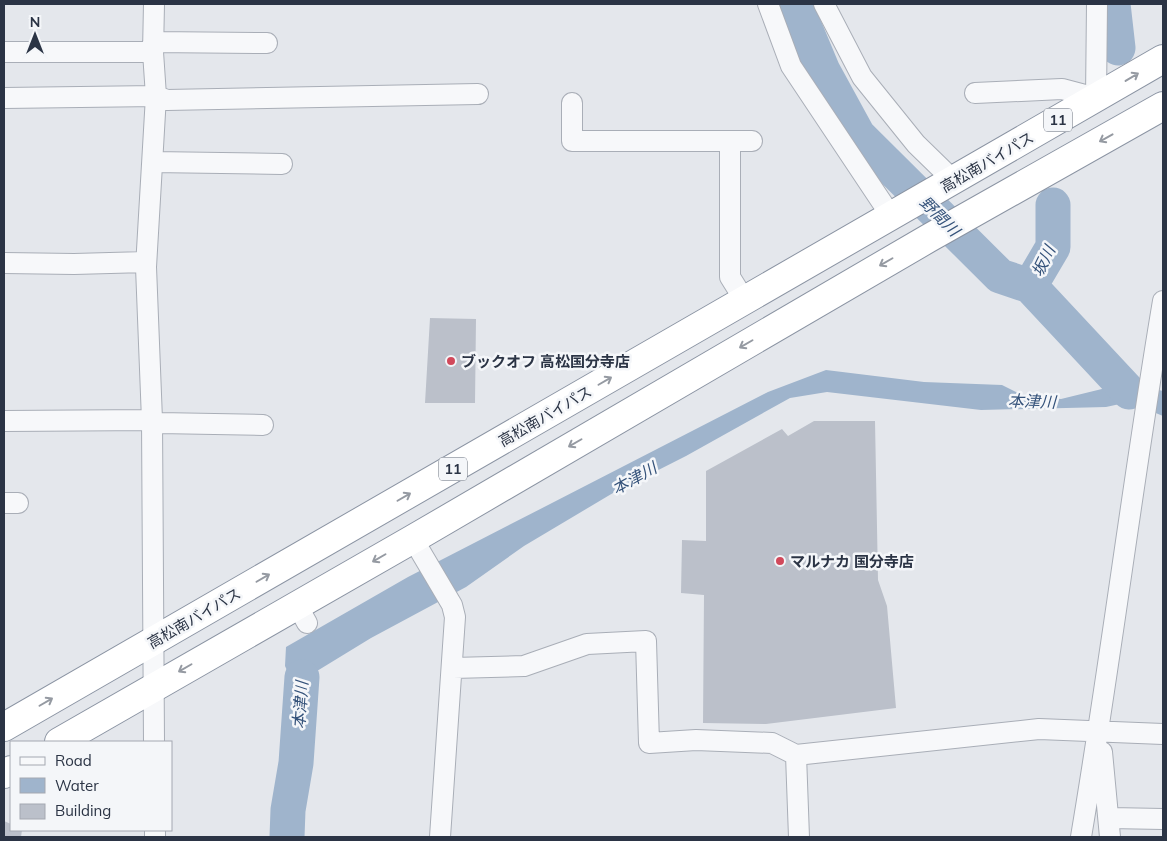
<svg xmlns="http://www.w3.org/2000/svg" width="1167" height="841" font-family="Mulish,'Noto Sans JP',sans-serif">
<style>
.water{fill:#9fb4cc}
.lines{fill:none;stroke-linecap:round;stroke-linejoin:round}
.river{stroke:#9fb4cc;stroke-width:35}
.building{fill:#bbc0ca}
.minor-casing{stroke:#a9aeb7;stroke-width:22}
.highway-casing{stroke:#8b94a3;stroke-width:30}
.minor{stroke:#f7f8fa;stroke-width:20}
.highway{stroke:#fff;stroke-width:28}
.oneway{stroke:#959aa2}
.poi-dot{fill:#d1495b;stroke:#f4f6f9;stroke-width:2}
.labels{text-anchor:middle;dominant-baseline:central;stroke-width:5;stroke-linejoin:round;paint-order:stroke}
.shield{fill:#f4f6f9;stroke:#676e7b;stroke-width:1}
.shield-label{font-size:14px;font-weight:bold;fill:#2b3445}
.street-label{font-size:15px;fill:#2b3445;stroke:#f4f6f9}
.poi-label{font-size:15px;font-weight:bold;fill:#2b3445;stroke:#f4f6f9;text-anchor:start}
.water-label{font-size:16px;font-style:italic;fill:#34527a;stroke:#f4f6f9}
</style>
<rect width="100%" height="100%" fill="#e4e7ec"/>
<path class="water" d="M826,370L924,382L1002,385L1020,394L1061,399L1110,387L1119,375L1139,385L1163,391V416L1129,402L1106,407L981,410L827,392L790,398L686,456L613,493L524,546L466,587L371,638L317,671L311,680L308,723L293,725L291,679L285,666L286,647L408,577L768,392Z"/>
<g class="lines">
<path class="river" d="M795,4L823,71L858,135L1000,276L1030,286L1129,392
M1113,4L1118,48
M1030,286L1053,247V205
M287,837L288,810L296,763L302,677"/>
</g>
<path class="building" d="M430,318L476,319L475,403H425Z
M814,421H875L878,580L887,606L896,708L766,724L703,723L704,595L681,593L682,540L706,541V471L782,429L788,436Z
M4,821L11,824V830H22L21,837H4Z"/>
<g class="lines">
<g class="minor-casing">
<path id="minor" d="M154,4L153,52L156,96L146,267L152,420L154,742
M768,4L791,66L891,216
M824,4L862,77L916,144L954,181
M153,42L267,43
M4,52H153
M975,93L1062,89L1096,98L1097,4
M4,98L156,96L167,100L478,94
M572,103V141H752
M730,142V277L745,301
M153,162L282,164
M4,263L74,264L146,262
M4,421L152,420L159,423L263,425
M4,503H18
M413,539L452,605L455,617L440,837
M297,605L307,623
M453,668L524,666L587,644L646,641L649,743L696,740L772,743L796,755L799,837
M1102,752L1110,837
M796,755L1039,729L1163,734
M1110,818L1163,819
M155,830V837
M1081,837C1111,659 1133,479 1163,301"/>
</g>
<g class="highway-casing">
<path id="highway" d="M4,727L1163,59
M59,742L413,539L929,238L1163,106
M4,774L11,770"/>
</g>
<use href="#minor" class="minor"/>
<use href="#highway" class="highway"/>
</g>
<defs><path id="oneway-shaft" d="M-6 0H5M1.5-3L5.5 0L1.5 3" fill="none" stroke-width="1.6" stroke-linecap="round" stroke-linejoin="round" transform="scale(1.25)"/></defs>
<g class="oneway">
<use href="#oneway-shaft" transform="translate(1132 77) rotate(-31)"/>
<use href="#oneway-shaft" transform="translate(1106 138) rotate(151)"/>
<use href="#oneway-shaft" transform="translate(886 262) rotate(150)"/>
<use href="#oneway-shaft" transform="translate(746 344) rotate(150)"/>
<use href="#oneway-shaft" transform="translate(605 381) rotate(-30)"/>
<use href="#oneway-shaft" transform="translate(575 443) rotate(150)"/>
<use href="#oneway-shaft" transform="translate(404 497) rotate(-30)"/>
<use href="#oneway-shaft" transform="translate(379 558) rotate(150)"/>
<use href="#oneway-shaft" transform="translate(263 578) rotate(-30)"/>
<use href="#oneway-shaft" transform="translate(185 668) rotate(150)"/>
<use href="#oneway-shaft" transform="translate(46 702) rotate(-30)"/>
</g>
<g class="poi-dot">
<circle cx="451" cy="361" r="5"/>
<circle cx="780" cy="561" r="5"/>
</g>
<g class="labels">
<g class="shield">
<rect x="1044" y="108.5" width="28" height="23" rx="4"/>
<rect x="439" y="457.5" width="28" height="23" rx="4"/>
</g>
<g class="shield-label">
<text x="1058" y="120">11</text>
<text x="453" y="469">11</text>
</g>
<g class="street-label">
<text transform="translate(987 162) rotate(-30)">高松南バイパス</text>
<text transform="translate(545 416) rotate(-30)">高松南バイパス</text>
<text transform="translate(194 618) rotate(-30)">高松南バイパス</text>
</g>
<g class="poi-label">
<text x="461" y="361">ブックオフ 高松国分寺店</text>
<text x="790" y="561">マルナカ 国分寺店</text>
</g>
<g class="water-label">
<text transform="translate(940 216) rotate(45)">野間川</text>
<text transform="translate(1043 261) rotate(-64)">坂川</text>
<text transform="translate(1032 401) rotate(2)">本津川</text>
<text transform="translate(634 478) rotate(-29)">本津川</text>
<text transform="translate(300 705) rotate(-86)">本津川</text>
</g>
</g>
<rect width="1167" height="841" fill="none" stroke="#2b3445" stroke-width="10"/>
<rect x="10" y="741" width="162" height="90" fill="#f4f6f9" stroke="#a4a8b1"/>
<rect x="20" y="757" width="25" height="8" fill="#f7f8fa" stroke="#a4a8b1"/>
<text x="55" y="766" font-size="15" fill="#2b3445">Road</text>
<rect x="20" y="778" width="25" height="15" fill="#9fb4cc" stroke="#a4a8b1"/>
<text x="55" y="791" font-size="15" fill="#2b3445">Water</text>
<rect x="20" y="804" width="25" height="15" fill="#bbc0ca" stroke="#a4a8b1"/>
<text x="55" y="816" font-size="15" fill="#2b3445">Building</text>
<g transform="translate(35 35)" stroke="#f4f6f9" stroke-width="4" paint-order="stroke">
<path d="M0-4L9 19L0 12L-9 19Z" fill="#2b3445"/>
<text y="-8" font-size="14" font-weight="bold" text-anchor="middle" fill="#2b3445">N</text>
</g>
</svg>
